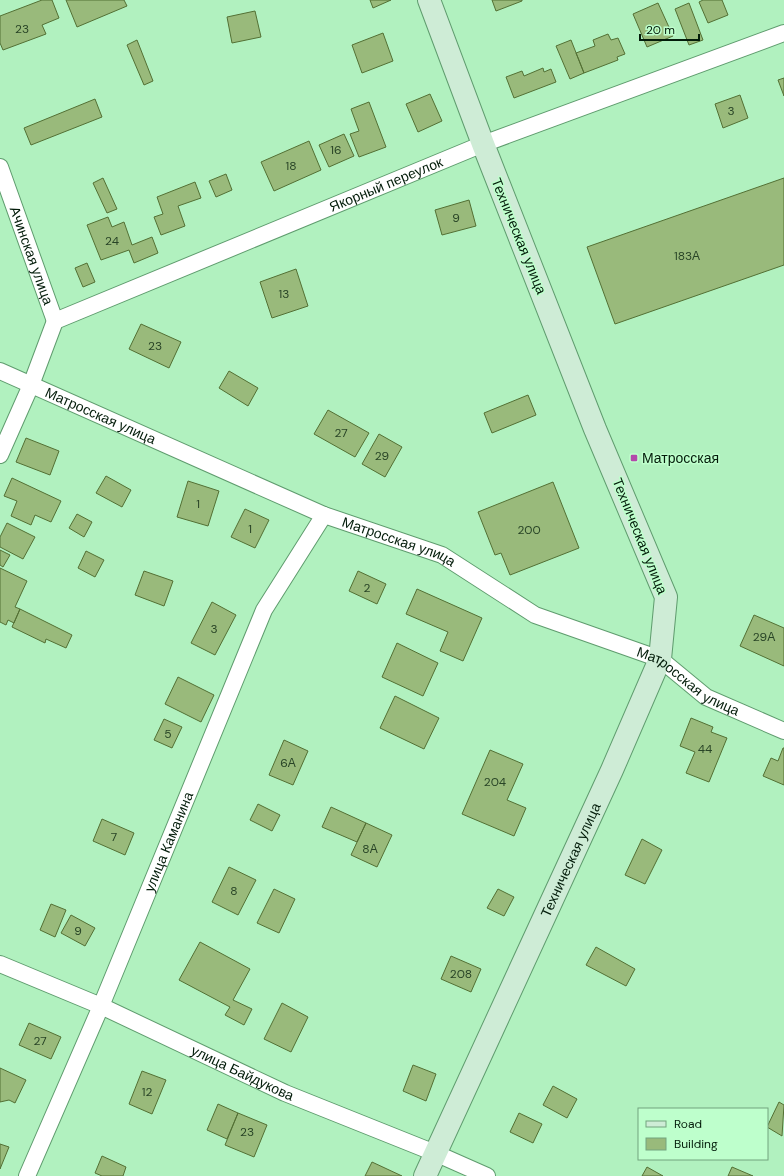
<svg xmlns="http://www.w3.org/2000/svg" width="784" height="1176" font-family="'DM Sans',sans-serif">
<style>
.building{fill:#99ba7b;stroke:#537034}
.lines{fill:none;stroke-linecap:round;stroke-linejoin:round}
.street-casing{stroke:#5f9c6e;stroke-width:18}
.secondary-casing{stroke:#5f9c6e;stroke-width:24}
.street{stroke:#fff;stroke-width:16}
.secondary{stroke:#ceecd6;stroke-width:22}
.poi-dot{fill:#b349aa;stroke:#beffcc;stroke-width:1.5}
.labels{text-anchor:middle;dominant-baseline:central;stroke-width:3;stroke-linejoin:round;paint-order:stroke}
.number-label{font-size:12px;fill:#284426}
.street-label{font-size:14px;fill:#031c0a;stroke:#beffcc}
.poi-label{font-size:14px;fill:#031c0a;stroke:#beffcc;text-anchor:start}
</style>
<rect width="100%" height="100%" fill="#b1f1bf"/>
<path class="building" d="M42,0H52L59,18L42,25L46,34L3,50L0,43V16Z
M66,0H124L127,6L77,27Z
M370,0H391L373,8Z
M492,0H522V1L496,11Z
M703,0H722L728,15L708,23L699,2Z
M658,3L673,36L647,47L633,14Z
M689,3L703,40L689,45L675,9Z
M255,11L261,37L232,43L227,17Z
M383,33L393,61L362,73L352,45Z
M608,34L611,40L618,38L625,54L617,57L618,60L584,73L576,53L595,46L593,40Z
M137,40L153,81L144,85L127,45Z
M571,40L584,73L570,79L556,46Z
M543,68L544,72L551,69L556,82L514,98L506,77L522,71L524,76Z
M784,78V96L778,80Z
M430,94L442,121L418,132L406,104Z
M740,95L748,118L723,128L715,104Z
M95,99L102,117L31,145L24,128Z
M369,102L386,147L359,157L350,134L359,131L351,109Z
M344,134L354,156L329,167L319,145Z
M309,141L321,170L274,191L261,162Z
M226,174L232,190L216,197L209,181Z
M103,178L117,209L107,213L93,183Z
M784,178V265L615,324L587,247Z
M195,182L201,198L178,206L185,226L161,235L154,217L163,214L157,197Z
M469,200L476,226L442,235L435,210Z
M108,217L112,227L124,222L132,245L152,237L158,253L134,263L129,250L101,260L87,225Z
M87,263L95,282L83,287L75,268Z
M296,269L308,306L272,318L260,282Z
M141,324L181,342L169,368L129,349Z
M229,371L258,388L248,406L219,388Z
M528,395L536,415L492,433L484,413Z
M328,410L369,433L355,457L314,434Z
M379,434L402,447L385,477L362,464Z
M26,438L59,451L50,475L16,462Z
M106,476L131,490L122,507L96,493Z
M12,478L61,501L51,522L35,515L31,525L11,516L17,501L4,496Z
M188,481L219,491L208,526L177,517Z
M553,482L579,548L510,575L501,553L495,555L478,512Z
M245,509L269,520L255,548L231,537Z
M77,514L92,522L84,537L69,528Z
M7,523L35,537L23,559L0,547V537Z
M0,550L10,555L3,567L0,565Z
M86,551L104,560L95,577L78,568Z
M0,568L27,581L15,607L20,609L14,623L8,620L6,625L0,622Z
M144,571L173,581L164,606L135,595Z
M358,571L386,584L377,604L349,591Z
M417,589L482,618L463,661L440,651L448,632L406,614Z
M212,602L236,615L215,655L191,643Z
M20,609L72,635L66,648L46,639L45,643L12,627Z
M754,615L784,628V666L740,646Z
M397,643L438,663L423,696L382,677Z
M178,677L214,695L201,722L165,704Z
M395,696L439,718L424,749L380,728Z
M691,718L713,727L711,732L727,738L709,782L686,773L695,752L680,746Z
M164,719L182,727L172,748L154,740Z
M284,740L308,751L293,785L269,775Z
M783,748H784V785L763,776L771,758L778,761Z
M490,750L523,764L507,800L526,808L514,836L462,814Z
M258,804L280,815L272,831L250,820Z
M331,807L366,823L357,842L322,827Z
M102,819L134,833L125,855L93,841Z
M366,823L392,835L377,867L351,855Z
M642,839L662,850L645,884L625,875Z
M229,867L256,880L238,915L212,902Z
M274,889L295,899L279,933L257,923Z
M498,889L514,897L504,916L487,908Z
M51,904L66,910L55,937L40,930Z
M71,915L95,928L85,946L61,933Z
M200,942L250,969L233,1000L252,1009L244,1025L225,1015L230,1007L179,980Z
M596,947L635,969L626,986L586,965Z
M451,956L481,969L471,992L441,979Z
M282,1003L308,1017L291,1052L264,1039Z
M29,1023L61,1037L51,1059L19,1045Z
M413,1065L436,1074L426,1101L403,1091Z
M0,1068L26,1080L15,1103L9,1100L0,1102Z
M142,1071L166,1080L152,1114L129,1104Z
M553,1086L577,1099L567,1118L543,1105Z
M779,1102L784,1105L782,1136L767,1127Z
M218,1104L238,1113L227,1139L207,1130Z
M238,1113L267,1125L254,1157L225,1145Z
M519,1113L542,1124L533,1143L510,1132Z
M0,1144L9,1147L0,1169Z
M102,1156L126,1167L123,1176H102L95,1173Z
M372,1162L402,1176H365Z
M647,1167L663,1176H642Z
M732,1167L753,1176H728Z"/>
<g class="lines">
<g class="street-casing">
<g id="street">
<path id="s1" d="M0,167L55,321"/>
<path id="s2" d="M0,371L324,515L442,555L535,615L660,659L706,697L784,731"/>
<path id="s3" d="M0,455L31,385L55,321L483,144L784,33"/>
<path id="s4" d="M0,964L101,1006L285,1093L435,1153L487,1176"/>
<path id="s5" d="M27,1176L101,1006L264,610L324,515"/>
</g>
</g>
<g class="secondary-casing">
<g id="secondary">
<path id="s6" d="M425,1176L612,770L660,659L666,597L595,429L483,144L429,0"/>
</g>
</g>
<use href="#street" class="street"/>
<use href="#secondary" class="secondary"/>
</g>
<rect class="poi-dot" x="630" y="454" width="8" height="8" rx="2"/>
<g class="labels">
<g class="number-label">
<text x="22" y="29">23</text>
<text x="731" y="111">3</text>
<text x="336" y="150">16</text>
<text x="291" y="166">18</text>
<text x="456" y="218">9</text>
<text x="112" y="241">24</text>
<text x="687" y="256">183А</text>
<text x="284" y="294">13</text>
<text x="155" y="346">23</text>
<text x="341" y="433">27</text>
<text x="382" y="456">29</text>
<text x="198" y="504">1</text>
<text x="250" y="529">1</text>
<text x="529" y="530">200</text>
<text x="367" y="588">2</text>
<text x="214" y="629">3</text>
<text x="764" y="637">29А</text>
<text x="168" y="734">5</text>
<text x="705" y="749">44</text>
<text x="288" y="763">6А</text>
<text x="495" y="782">204</text>
<text x="114" y="837">7</text>
<text x="370" y="849">8А</text>
<text x="234" y="891">8</text>
<text x="78" y="931">9</text>
<text x="461" y="974">208</text>
<text x="40" y="1041">27</text>
<text x="147" y="1092">12</text>
<text x="247" y="1132">23</text>
</g>
<g class="street-label">
<text stroke="none"><textPath href="#s3" startOffset="503">Якорный переулок</textPath></text>
<text transform="translate(519 236) rotate(68)">Техническая улица</text>
<text stroke="none"><textPath href="#s1" startOffset="94">Ачинская улица</textPath></text>
<text stroke="none"><textPath href="#s2" startOffset="110">Матросская улица</textPath></text>
<text transform="translate(640 536) rotate(68)">Техническая улица</text>
<text stroke="none"><textPath href="#s2" startOffset="434">Матросская улица</textPath></text>
<text stroke="none"><textPath href="#s2" startOffset="758">Матросская улица</textPath></text>
<text stroke="none"><textPath href="#s5" startOffset="363">улица Каманина</textPath></text>
<text stroke="none"><textPath href="#s6" startOffset="348">Техническая улица</textPath></text>
<text stroke="none"><textPath href="#s4" startOffset="266">улица Байдукова</textPath></text>
</g>
<g class="poi-label">
<text x="642" y="458">Матросская</text>
</g>
</g>
<rect x="638" y="1108" width="130" height="52" fill="#beffcc" stroke="#73a47e"/>
<rect x="646" y="1121" width="20" height="6" fill="#ceecd6" stroke="#73a47e"/>
<text x="674" y="1128" font-size="12" fill="#031c0a">Road</text>
<rect x="646" y="1138" width="20" height="12" fill="#99ba7b" stroke="#73a47e"/>
<text x="674" y="1148" font-size="12" fill="#031c0a">Building</text>
<path d="M640 34v6h59v-6" fill="none" stroke="#031c0a" stroke-width="2"/>
<text x="646" y="34" font-size="12" fill="#031c0a" stroke="#beffcc" stroke-width="3" paint-order="stroke">20 m</text>
</svg>
